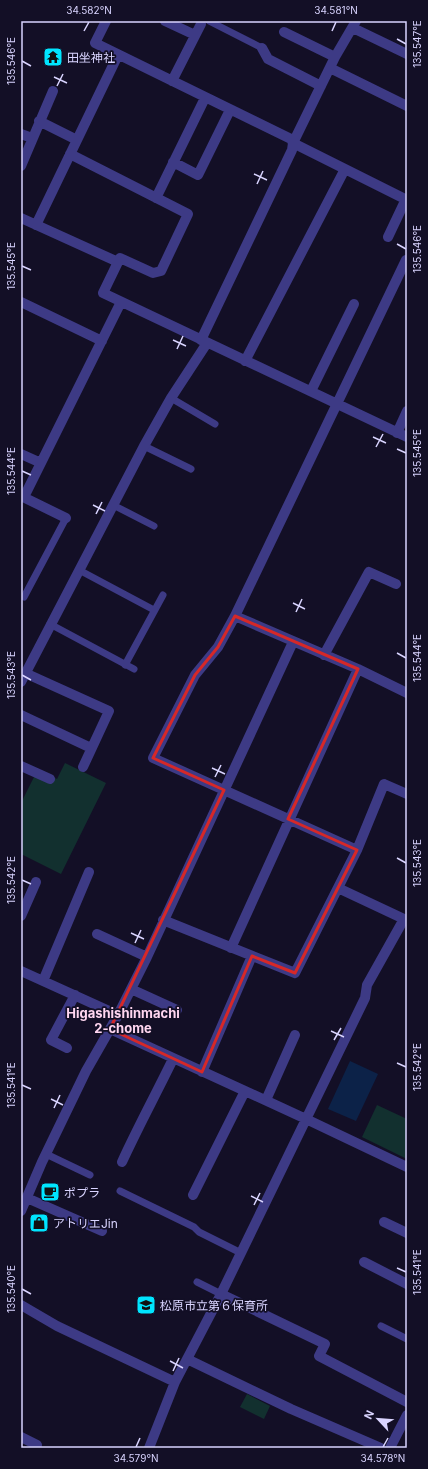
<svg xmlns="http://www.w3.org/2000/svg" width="428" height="1469" font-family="Inter,'Noto Sans JP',sans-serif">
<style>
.green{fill:#12302f}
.water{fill:#0c2248}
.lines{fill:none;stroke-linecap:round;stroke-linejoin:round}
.service{stroke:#3d3a85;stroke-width:7}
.minor{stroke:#3d3a85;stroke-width:10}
.marked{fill:none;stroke:#d62828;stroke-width:3;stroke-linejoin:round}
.ticks{fill:none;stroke:#d9d4ff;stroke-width:1.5}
.labels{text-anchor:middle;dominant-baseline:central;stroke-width:3.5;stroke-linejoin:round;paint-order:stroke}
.poi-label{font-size:12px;fill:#d9d4ff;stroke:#130f26;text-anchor:start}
.neighbourhood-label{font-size:13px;font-weight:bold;fill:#ffd6f0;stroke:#130f26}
.neatline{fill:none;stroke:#d9d4ff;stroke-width:1.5}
.ticks-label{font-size:10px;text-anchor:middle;fill:#d9d4ff}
</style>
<rect width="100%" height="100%" fill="#130f26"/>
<path class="green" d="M65,763L106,783L61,874L21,854V803L38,769L57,779Z
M377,1105L407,1119V1159L362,1137Z
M247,1394L270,1406L264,1419L240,1407Z"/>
<path class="water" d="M350,1061L378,1074L356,1121L328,1109Z"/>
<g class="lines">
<path class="service" d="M209,21L262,48
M171,398L215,424
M144,446L191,469
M113,505L154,526
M79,570L154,610
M24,597L66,518
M50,624L134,669
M125,665L163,595
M46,1154L90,1175
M120,1191L194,1227L199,1232L241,1253
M197,1282L221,1294
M381,1326L407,1339"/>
<path class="minor" d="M106,21L95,43L291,139L293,143L407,200
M165,21L195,35
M353,28L407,54
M284,32L335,57
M262,48L268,59L321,86
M330,68L407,106
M172,81L201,24
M39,121L77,140
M21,134L32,138
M70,154L188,214L161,271L153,273L120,258L118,262
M173,162L198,175L230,110
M21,166L53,91
M156,198L205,98
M21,218L118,262L103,293L407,437
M36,225L118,55
M388,237L406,199
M21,302L102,341
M201,340L292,150L293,143L335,57L356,21
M245,361L345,169
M311,391L354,304
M397,433L407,411
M21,454L41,463
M21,496L66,518
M24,497L121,302
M235,616L358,669L407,693
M324,655L369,572L396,584
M25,673L109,711L83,767
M21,682L144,446L171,398L207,343
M21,715L91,748
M21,766L50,779
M357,850L153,758L195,675L218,647L235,616L406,260
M21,916L36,882
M163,920L295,973L357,850L384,784L407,794
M97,934L147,957
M231,948L358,669
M21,971L118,1015
M43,981L89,872
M131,989L177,1010
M110,1029L306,1119L407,1167
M67,1048L51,1040L75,995
M202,1072L252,956
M266,1100L295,1035
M122,1162C138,1127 156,1094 173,1059
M193,1195L245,1091
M27,1198L102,1231
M21,1211L42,1162L86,1071L118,1015L147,957L293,642
M384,1222L407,1233
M364,1262L407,1284
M221,1294L325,1344L319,1356L407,1402
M21,1305L57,1326L175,1382
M187,1359L291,1409L381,1448
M21,1437L37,1445
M391,1446L407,1415
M149,1448L175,1382L221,1294L365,998L367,985L404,919L338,888"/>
</g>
<path class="marked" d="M235,616L358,669L288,819L357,850L295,973L252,956L202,1072L110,1029L224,790L153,758L195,675L218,647Z"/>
<path class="ticks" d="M84,31L89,22M332,31L336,22M397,39L406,44M22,61L31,66M54,77L67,83M57,86L63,74M254,174L267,180M257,184L263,171M397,244L406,249M22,266L31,270M173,340L186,346M177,349L183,336M373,437L386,443M376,447L383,434M397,449L406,453M22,471L31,475M93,505L105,511M96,514L102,502M293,603L305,609M296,612L302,599M397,653L406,658M22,675L31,680M212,768L225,774M215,777L221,765M397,858L406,863M22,880L31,884M131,933L144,939M135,943L141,930M331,1031L344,1037M334,1040L341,1028M397,1063L406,1067M22,1085L31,1089M51,1099L63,1105M54,1108L60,1095M251,1196L263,1202M254,1205L260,1193M397,1268L406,1272M22,1289L31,1294M170,1361L183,1368M173,1371L179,1358M136,1447L140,1438M383,1447L388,1438"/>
<defs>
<g id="temple-square" transform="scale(1)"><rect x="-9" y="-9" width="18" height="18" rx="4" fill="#00e5ff" stroke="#130f26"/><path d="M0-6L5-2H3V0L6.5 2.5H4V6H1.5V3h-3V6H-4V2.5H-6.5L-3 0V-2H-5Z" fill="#111"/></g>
<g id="cafe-square" transform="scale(1)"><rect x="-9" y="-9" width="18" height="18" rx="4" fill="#00e5ff" stroke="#130f26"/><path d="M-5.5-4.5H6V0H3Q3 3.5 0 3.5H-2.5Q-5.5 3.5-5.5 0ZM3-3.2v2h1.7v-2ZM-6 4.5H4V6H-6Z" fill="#111"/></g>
<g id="shop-square" transform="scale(1)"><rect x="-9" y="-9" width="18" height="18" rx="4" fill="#00e5ff" stroke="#130f26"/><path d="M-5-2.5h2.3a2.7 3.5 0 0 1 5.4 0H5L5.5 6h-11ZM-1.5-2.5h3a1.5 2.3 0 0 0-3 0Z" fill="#111"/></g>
<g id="school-square" transform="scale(1)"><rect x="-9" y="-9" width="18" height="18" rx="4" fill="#00e5ff" stroke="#130f26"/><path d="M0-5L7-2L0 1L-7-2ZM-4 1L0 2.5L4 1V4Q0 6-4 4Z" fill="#111"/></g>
</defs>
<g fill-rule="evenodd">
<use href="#temple-square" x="53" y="57"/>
<use href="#cafe-square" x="50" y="1192"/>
<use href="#shop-square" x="39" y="1223"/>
<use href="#school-square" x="146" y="1305"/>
</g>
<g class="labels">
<g class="poi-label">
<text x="67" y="57">田坐神社</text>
<text x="64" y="1192">ポプラ</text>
<text x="53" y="1223">アトリエJin</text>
<text x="160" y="1305">松原市立第６保育所</text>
</g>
<g class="neighbourhood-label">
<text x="123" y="1013">Higashishinmachi<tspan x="123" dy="15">2-chome</tspan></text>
</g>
</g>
<rect width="428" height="1469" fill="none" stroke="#130f26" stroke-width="44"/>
<g transform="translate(378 1419) rotate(296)" stroke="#130f26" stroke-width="3" paint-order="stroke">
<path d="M0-3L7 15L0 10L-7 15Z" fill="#d9d4ff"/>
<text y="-6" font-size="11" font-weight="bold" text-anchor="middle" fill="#d9d4ff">N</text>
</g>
<rect x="22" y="22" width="384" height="1425" class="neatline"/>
<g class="ticks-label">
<text x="89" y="14">34.582°N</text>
<text x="336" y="14">34.581°N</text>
<text transform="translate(417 44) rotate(-90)" y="4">135.547°E</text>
<text transform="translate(11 61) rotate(-90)" y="4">135.546°E</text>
<text transform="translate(417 249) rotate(-90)" y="4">135.546°E</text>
<text transform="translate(11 266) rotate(-90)" y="4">135.545°E</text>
<text transform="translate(417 453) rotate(-90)" y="4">135.545°E</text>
<text transform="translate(11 471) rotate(-90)" y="4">135.544°E</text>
<text transform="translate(417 658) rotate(-90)" y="4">135.544°E</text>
<text transform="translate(11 675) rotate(-90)" y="4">135.543°E</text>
<text transform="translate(417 863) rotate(-90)" y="4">135.543°E</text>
<text transform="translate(11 880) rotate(-90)" y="4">135.542°E</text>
<text transform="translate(417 1067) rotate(-90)" y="4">135.542°E</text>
<text transform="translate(11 1085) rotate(-90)" y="4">135.541°E</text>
<text transform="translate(417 1272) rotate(-90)" y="4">135.541°E</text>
<text transform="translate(11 1289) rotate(-90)" y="4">135.540°E</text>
<text x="136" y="1462">34.579°N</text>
<text x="383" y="1462">34.578°N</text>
</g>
</svg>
